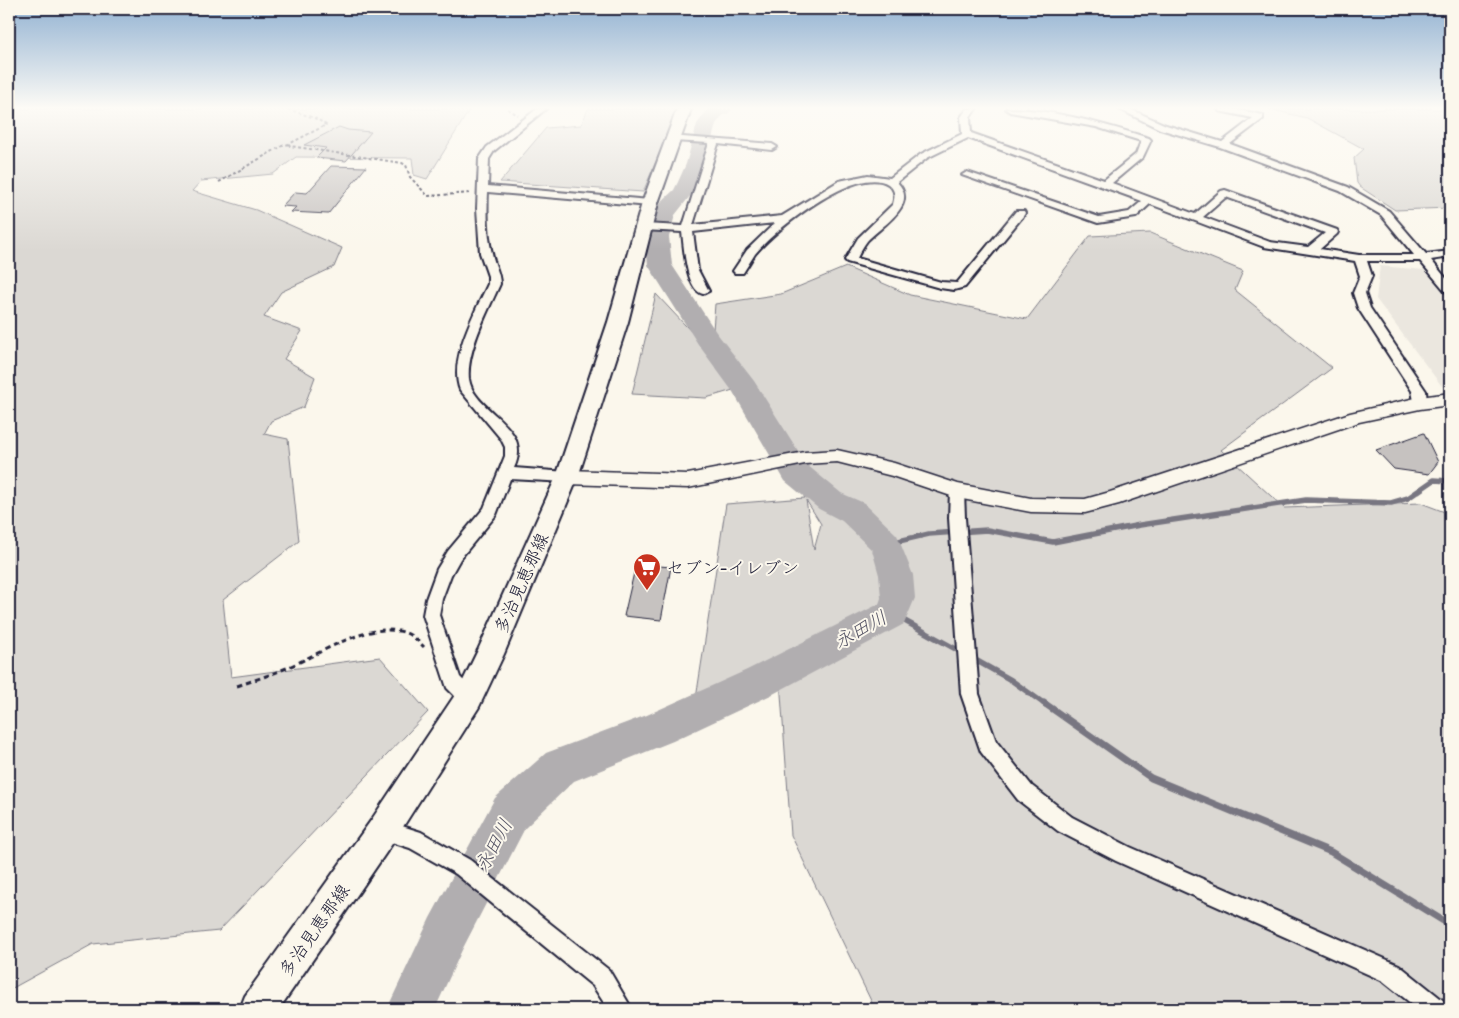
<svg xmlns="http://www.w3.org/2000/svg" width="1459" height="1018" font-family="'Patrick Hand','Klee One',sans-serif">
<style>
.built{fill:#ebe7df}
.green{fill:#dbd8d3;stroke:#7e7d87;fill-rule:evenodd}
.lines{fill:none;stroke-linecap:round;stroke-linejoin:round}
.stream-far1{stroke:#787681;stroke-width:5.5}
.stream{stroke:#787681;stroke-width:7}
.river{fill:#b1aeb0;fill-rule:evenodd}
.building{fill:#c6c2c0;stroke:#22223b}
.minor-casing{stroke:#22223b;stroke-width:4}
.tertiary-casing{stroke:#22223b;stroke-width:3}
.primary-casing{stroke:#22223b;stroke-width:4}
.path-far1{stroke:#22223b;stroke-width:2;stroke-dasharray:3 2.5;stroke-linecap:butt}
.path{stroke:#22223b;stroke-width:3;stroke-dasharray:5.5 4;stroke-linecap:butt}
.minor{fill:#fbf7ec;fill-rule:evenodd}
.tertiary{fill:#fbf7ec;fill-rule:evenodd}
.primary{fill:#fbf7ec;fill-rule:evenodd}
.labels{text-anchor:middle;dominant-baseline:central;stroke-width:4;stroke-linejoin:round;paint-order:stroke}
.poi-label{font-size:18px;fill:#22223b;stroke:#fbf7ec;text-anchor:start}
.street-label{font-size:18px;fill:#22223b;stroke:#fbf7ec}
.water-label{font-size:19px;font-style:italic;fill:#545364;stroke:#fbf7ec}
</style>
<rect width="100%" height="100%" fill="#fbf7ec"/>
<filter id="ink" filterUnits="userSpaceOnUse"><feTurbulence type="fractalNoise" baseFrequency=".02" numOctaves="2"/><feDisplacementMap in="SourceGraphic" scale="10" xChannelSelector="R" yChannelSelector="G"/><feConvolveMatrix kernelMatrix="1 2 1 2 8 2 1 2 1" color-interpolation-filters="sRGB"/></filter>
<g filter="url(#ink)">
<path class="built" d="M1380,266L1424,270L1450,299V397L1376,299Z"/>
<path class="green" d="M9,109H470L427,179L414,175L412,158L296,157L273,174L201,181L192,191L256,210L342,248L334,267L281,292L264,317L302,331L284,359L315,377L304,407L271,421L264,434L288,439L299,541L223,600L231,677L380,657L428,712L219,931L93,944L9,990Z
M588,109H678L643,192L500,182L546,128L581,125Z
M1268,109H1450V208L1395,210L1360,187L1357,183L1354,158L1364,149L1307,118Z
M1150,233L1243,271L1235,290L1332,368L1221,450L1284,508L1421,503L1450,514V1009H875L791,835L780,680L783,667L695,705L726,504L805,498L740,388L706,398L632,394L656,294L729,372L712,343L715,304L781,294L846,267L910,295L1027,319L1090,236ZM806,500L821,524L814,550Z"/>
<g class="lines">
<path class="stream-far1" d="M886,544L929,534L987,530L1053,542L1140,525L1306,500L1391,503L1408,498L1434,480L1450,481
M892,614L963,653
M970,657L1011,680L1046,705"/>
<path class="stream" d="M1044,703L1151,778L1331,852L1450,925"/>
<path class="river" d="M708,109H732L729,113L722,116L716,124L701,179L690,196L675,215L669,237L672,265L716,332L754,381L807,465L841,493L864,503L897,535L913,575L915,598L904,624L773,694L673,741L574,781L525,828L462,950L435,1009H387L430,918L495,798L546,753L647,715L747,670L879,604L881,598L879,575L872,550L842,521L819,509L785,481L733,392L698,344L648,265L646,244L650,222L661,202L674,190L678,182L686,164L697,124Z"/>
</g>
<path class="building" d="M339,127L348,130L371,132L346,161L316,158L326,148L304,145Z
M331,166L366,167L328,214L291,212L296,207L282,206L295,192L307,193Z
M1424,433L1438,462L1429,474L1394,469L1376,450Z
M636,564L671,567L661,620L624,616Z"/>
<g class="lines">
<g class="minor-casing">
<path id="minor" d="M537,109H546L494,151L489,159L488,186L650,200L655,203L650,206L488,192C487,212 487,234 492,253C494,264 500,273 500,284C489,309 466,351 469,379C474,413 534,425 514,468L567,472L572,473L574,477L572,481L567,482L510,479L496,515L460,559L451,575L442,599L439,615L460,677L475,692L478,698L475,704L469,706L463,704L447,688L423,615L426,599L437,569L448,551L484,508L505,456V447L501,439L460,390C448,360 475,312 488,284V276L480,253L477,208L479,159L487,147Z
M967,109H976L970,117L971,133L1104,180L1136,154L1141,141L1096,127L1010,112L1006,109C1054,109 1103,124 1149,138L1151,140L1143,157L1112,183L1195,214L1221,191L1225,190L1337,230L1338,232L1337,234L1320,249L1359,255H1414L1381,215L1340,191L1220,147L1160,129L1119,109H1130L1166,125L1222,142L1253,118L1219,111L1218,109H1234L1263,115V119L1230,144L1348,187L1389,211L1426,254L1450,251V257L1431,260L1450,283V293L1446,292L1420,261H1367L1372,276L1365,293L1370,308L1426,391L1427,403L1425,406H1415L1412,391L1358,308L1353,293L1360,276L1355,261L1264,247L1150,204L1136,217L1098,223L962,175L967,172L970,173L1099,217L1129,212L1142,201L968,138L927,158L897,182C920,205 881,226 867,241C863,246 860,252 857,258L941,282L957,283L1016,211H1024L1025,213L1024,215L965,287L954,290L940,288L847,262L845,260L858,238L893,204C895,197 896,190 888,184C857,164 774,230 755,254C751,260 747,267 743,273H735L733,271L747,250L775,223L693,232L698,270L709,291L703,294C686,290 684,247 682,232L643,230L638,227L643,224L683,226L709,143L673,141L668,138L670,136L772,144L777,147L772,150L718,144L693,225L782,216L839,181L868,175L890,178L921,154L962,134L961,117ZM1226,197L1325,233L1308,247L1270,242L1203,217Z
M957,485L962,487L964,491L965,518L979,694L996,741L1032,786L1072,817L1130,847L1399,965L1444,1001L1447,1009H1418L1383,981L1116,861L1058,831L1018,800L981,752L961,694L949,518L950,491L952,487Z
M383,820L421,832L470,860L609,970L632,1009H608L593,986L456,874L410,848L376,837L373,830L376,823Z"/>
</g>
<g class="tertiary-casing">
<path id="tertiary" d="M1450,393V405L1420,409L1359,422L1119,504L1085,513L1031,512L957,498L892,476L837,462L805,464L688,488L567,484L561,482L558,477L561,472L567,470L688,474L805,452L837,450L894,463L958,484L1031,498L1085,499L1110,492L1350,413L1420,397Z"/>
</g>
<g class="primary-casing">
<path id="primary" d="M677,109H691L658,203L628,322L578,477L504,654L479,707L394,841L279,1009H240L245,996L372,819L459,689L478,650L556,477L608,322L642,203Z"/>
</g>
<path class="path-far1" d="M288,109L317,119L326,125L289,144L290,146L402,163L406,165L410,177L428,196L470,193
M508,109L518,115
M219,182L282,146L289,144"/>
<path class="path" d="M237,686C255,680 273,674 291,666C321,653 365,624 399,631C410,633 416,639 424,647"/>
<use href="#minor" class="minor"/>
<use href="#tertiary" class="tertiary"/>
<use href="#primary" class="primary"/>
</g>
</g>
<linearGradient id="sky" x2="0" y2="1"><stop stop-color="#92b2d2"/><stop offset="0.43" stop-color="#fdfbf6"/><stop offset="1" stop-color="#fdfbf6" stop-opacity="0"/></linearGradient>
<rect width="1459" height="251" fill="url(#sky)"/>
<defs>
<g id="supermarket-pin" transform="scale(1.4375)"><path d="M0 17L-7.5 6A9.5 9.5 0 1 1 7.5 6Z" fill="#c8321e" stroke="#fbf7ec"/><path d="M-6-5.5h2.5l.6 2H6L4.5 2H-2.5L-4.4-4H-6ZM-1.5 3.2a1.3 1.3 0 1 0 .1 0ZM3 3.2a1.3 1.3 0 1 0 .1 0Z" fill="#fff"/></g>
</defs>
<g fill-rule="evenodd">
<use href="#supermarket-pin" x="647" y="567"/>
</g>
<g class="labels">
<g class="poi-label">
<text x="666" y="567">セブン-イレブン</text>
</g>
<g class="street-label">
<text transform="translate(521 583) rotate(-66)">多治見恵那線</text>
<text transform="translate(314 930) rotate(-55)">多治見恵那線</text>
</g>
<g class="water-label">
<text transform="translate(860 629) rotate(-29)">永田川</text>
<text transform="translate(493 845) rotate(-62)">永田川</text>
</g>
</g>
<rect width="1459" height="1018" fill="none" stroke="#fbf7ec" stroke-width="30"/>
<rect x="15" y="15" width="1429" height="988" fill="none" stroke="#22223b" stroke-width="2" filter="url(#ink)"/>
</svg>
